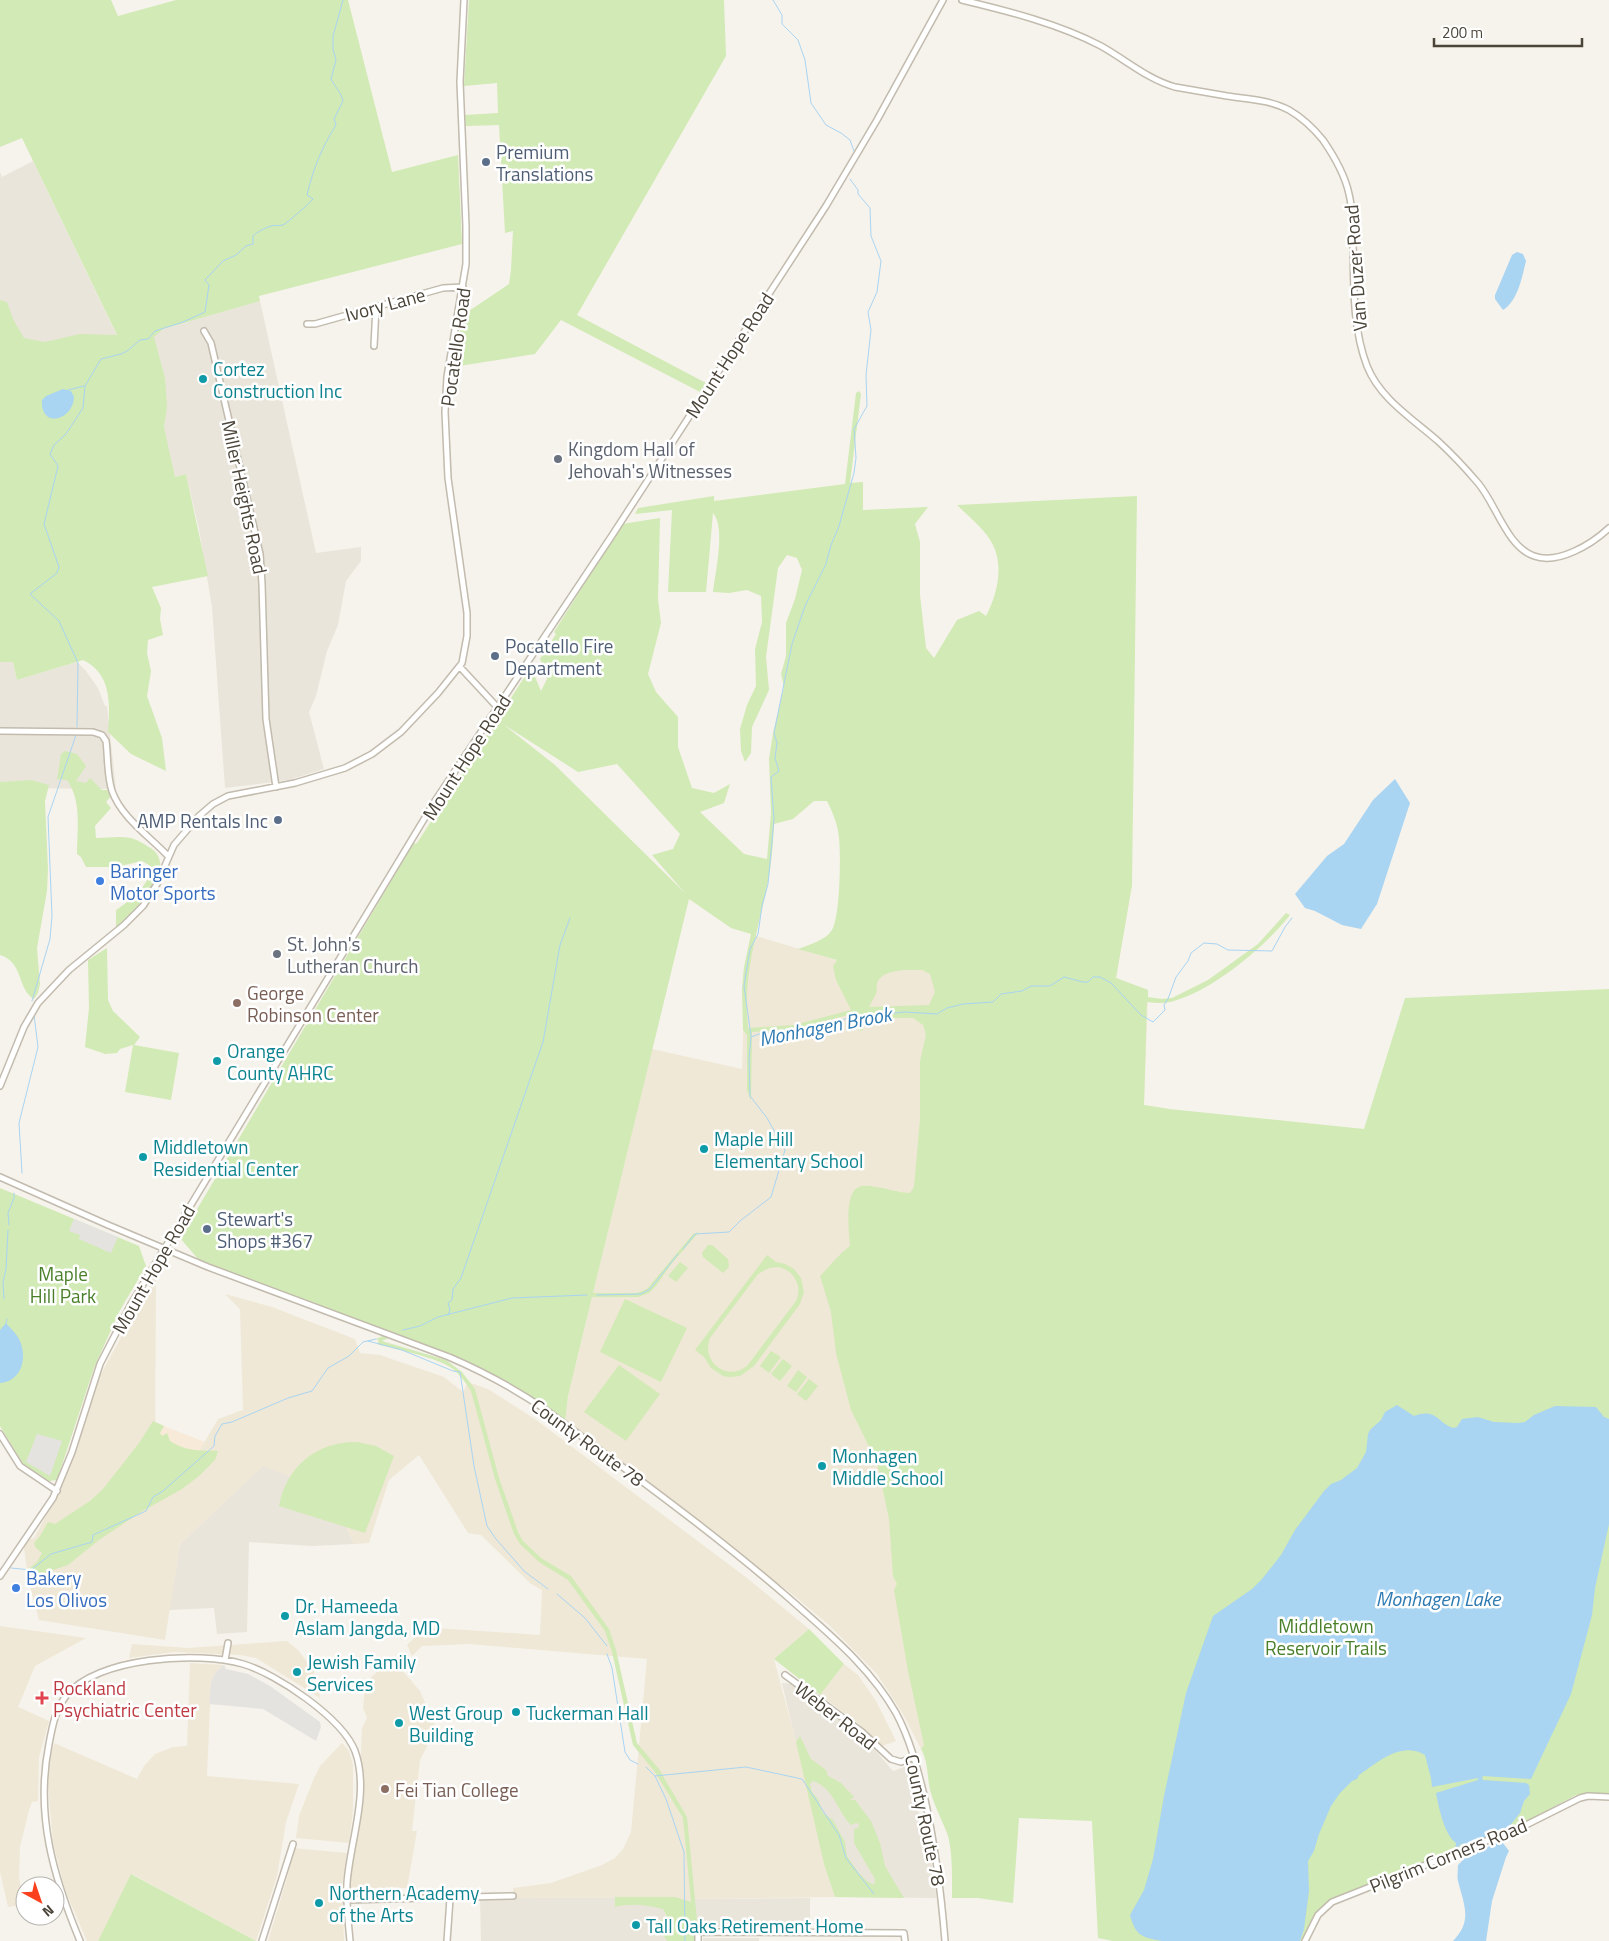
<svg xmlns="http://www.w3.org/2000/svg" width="1609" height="1941" font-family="'Titillium Web',sans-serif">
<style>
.residential{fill:#eae5da}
.commercial{fill:#f7ead8}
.education{fill:#efe8d6}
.green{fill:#d2eab5;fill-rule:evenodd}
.parking{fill:#e5e3e0}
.water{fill:#a9d4f2}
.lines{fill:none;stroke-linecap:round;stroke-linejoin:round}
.stream{stroke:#a9d4f2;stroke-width:1}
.minor-casing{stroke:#c2bbae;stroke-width:8}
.minor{stroke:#fff;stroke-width:5}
.service-dot{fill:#5c6f8a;stroke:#fff;stroke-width:2}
.culture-dot{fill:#0f9aa8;stroke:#fff;stroke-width:2}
.worship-dot{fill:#6b7280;stroke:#fff;stroke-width:2}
.shop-dot{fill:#3f7fe0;stroke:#fff;stroke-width:2}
.education-dot{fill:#8d6e63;stroke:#fff;stroke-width:2}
.health-dot{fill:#e0444e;stroke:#fff;stroke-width:2}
.labels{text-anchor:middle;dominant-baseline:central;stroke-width:5;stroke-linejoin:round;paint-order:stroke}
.service-label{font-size:19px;fill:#4e5e75;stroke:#fff;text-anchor:start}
.street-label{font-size:19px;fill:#4b4439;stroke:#fff}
.culture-label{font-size:19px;fill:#0d838f;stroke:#fff;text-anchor:start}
.worship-label{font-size:19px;fill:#5b616d;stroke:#fff;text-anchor:start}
.shop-label{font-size:19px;fill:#366cbe;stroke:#fff;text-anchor:start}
.education-label{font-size:19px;fill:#785e54;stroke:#fff;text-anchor:start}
.park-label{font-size:19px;fill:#4a7f2a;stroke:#fff}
.health-label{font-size:19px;fill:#be3a42;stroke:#fff;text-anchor:start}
.water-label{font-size:20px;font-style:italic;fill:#2e7ab2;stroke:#fff}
</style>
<rect width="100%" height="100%" fill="#f6f3ec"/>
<path class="residential" d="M33,161L120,342L0,376V172L2,177Z
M260,301L316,553L361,547V561L346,581L338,625L327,651L316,696L309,712L324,769L289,780L225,788L212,607L199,529L186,474L175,477L142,335Z
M0,662H13L17,680L77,662L86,671L98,688L105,706H107L116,789L0,788Z
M263,1465L331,1492L354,1544L312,1546L249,1542L247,1632L217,1634L214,1608L169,1610L180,1544Z
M782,1683L793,1684L860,1733L893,1771L907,1766L935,1878L936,1898L835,1897L824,1864Z
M513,1895L514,1898L675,1897L693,1899L810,1898V1926L693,1927V1941H481L480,1898Z
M703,1938H759V1941H703Z"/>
<path class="commercial" d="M156,1423L205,1442L197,1455L155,1462Z"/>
<path class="education" d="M1132,885L1116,978L1148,990L1144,1105L1169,1109L924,1745L921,1749L903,1714L877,1674L830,1626L792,1594L565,1423L568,1396L652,1049L742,1069L745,977L753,935L846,963Z
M156,1273L155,1462L197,1455L218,1419L243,1410L240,1309L225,1294L272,1307L355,1339L360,1353L380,1355L444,1377L463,1392L468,1382L488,1389L535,1419L747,1578L809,1629L774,1659L800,1757L824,1864L835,1897L693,1899L691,1902L675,1897L514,1898L513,1888L551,1883L602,1865L615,1858L623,1849L631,1832L647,1659L469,1644L422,1646L412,1656L407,1645L419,1633L436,1628L540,1635L542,1590L531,1584L481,1535L468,1533L419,1455L389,1480L369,1543L354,1544L331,1492L263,1466L180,1544L165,1640L39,1620L28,1578L23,1541L34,1538L52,1505L71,1459L89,1396Z
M0,1626L86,1638L35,1666L18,1707L49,1721L39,1757L38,1801L32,1802L29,1810L20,1847L19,1876L23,1905L8,1907L0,1872Z
M287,1641L298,1650L313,1670L318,1684L320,1698L256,1658L240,1655L174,1652L129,1658L132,1644L188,1648Z
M190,1663L224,1665L215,1673L211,1682L207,1776L299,1784L286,1822L277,1876L256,1941L132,1874L98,1941H87L65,1890L53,1843L48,1784L50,1761L54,1743L137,1779L144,1766L155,1754L173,1747L187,1746Z
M844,1664L858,1675L876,1701L896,1741L882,1746L859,1724L820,1695Z
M402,1666V1670L420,1691L434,1724L433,1735L420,1760L412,1831H417L407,1888H348L359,1805L362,1728L367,1718L363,1708L365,1687L369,1679L377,1672Z
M342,1743L349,1751L353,1765V1810L349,1843L296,1838L299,1816L314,1778L320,1766Z
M293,1848L347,1853L342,1886L344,1941H268L288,1875Z"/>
<path class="green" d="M0,0H111L118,16L176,0H348L392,172L458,155L462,244L259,296L260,301L163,329L154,337L165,378L167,407L164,427L175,477L186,474L208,576L152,587L161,608L160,619L163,635L148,640L147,653L151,671L147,696L162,738L166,771L131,754L108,732C110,704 112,674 83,660L17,680L13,662H0V300L7,302L13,319L24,338L45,342L80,334L117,335L22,138L0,147Z
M469,0H724L726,56L577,315L706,383L700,392L561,320L535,354L453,367L463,315L509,284L511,270L513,231L505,233L499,125L466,126L465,115L498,113L497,83L464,86Z
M859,391L861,394L850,483L863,482V510L928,507L915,524L920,542V595L926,648L934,658L957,620L979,611L986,616C997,595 1004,567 993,545C986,530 969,517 957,505L1137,496L1132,885L1116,978L1148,990V997L1162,999L1172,998L1208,980L1258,944L1286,913L1290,915C1265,947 1213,990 1174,1001C1165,1004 1156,1003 1147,1002L1144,1105L1169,1109L1364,1129L1405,998L1609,989V1794L1601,1793L1576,1795L1518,1826L1402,1877L1330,1905L1322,1911L1301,1941H1113L1098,1938L1092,1821L1019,1818L1013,1903L978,1898H952C952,1879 953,1850 947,1833C941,1818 934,1805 930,1790C927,1776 928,1761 921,1749L924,1745L908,1671L894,1590L897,1584L893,1576L889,1519L877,1463L851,1410L836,1353L831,1312L820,1276C831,1265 837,1256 850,1246C849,1233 844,1192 859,1187C863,1185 871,1186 875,1187C887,1188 898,1193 910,1193L914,1187L920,1119V1061L926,1035L923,1025L913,1018H873L865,1024L862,1031L858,1030L852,1014L794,1029L752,1032L751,1101L747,1090V1035L743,1030L742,989L744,967L751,934L731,928L689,899L593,1293H637L647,1289L693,1234L699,1232L672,1263L656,1286L649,1293L638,1297H592L568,1396L565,1423L512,1387L393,1336L382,1341L446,1360L462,1372L475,1389L499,1478L518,1532L523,1541L541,1558L571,1576L609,1629L616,1650L637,1743L659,1769L687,1817L699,1941H667L658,1926V1922L667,1916L663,1909C648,1905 630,1903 615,1907V1897H675L691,1902L683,1818L655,1772L633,1745L612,1652L605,1631L568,1580L539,1562L520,1544L514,1534L495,1479L471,1391C466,1383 460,1375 453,1369C437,1357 397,1350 377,1344L379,1341L376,1339L387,1334L198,1259L180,1238L413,844L417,843L531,667L541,691L547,679L540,659L556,634L554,632L622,524L660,518L658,599L661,623L648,674L656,692L678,717V747L692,788L714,793L730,784L724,803L700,812L744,854L767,859L771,813L769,759L773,733L784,687L781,674L786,656V623L795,599L802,570L797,558L787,555L778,568L766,657L769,690L752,727L751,753L745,762L741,751L740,729L747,705L756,686L755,649L762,622L761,596L747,590L729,593L713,592C715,573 726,528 713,513L706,592H668L672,510L635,514L638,508L714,496V501L845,484L856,393ZM503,724L578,772L617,764L680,834L673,849L652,855L685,893L555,765ZM814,801H827C833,813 838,825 839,838C841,856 840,917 832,930C826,940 809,945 798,949L837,960L833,966L836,980L851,1010L794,1025L748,1028C743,977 755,941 766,892C771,870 773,847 774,824L793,819ZM904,970H922L930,974L935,992L929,1005L869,1007L877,992C874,974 890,972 904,970Z
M65,751L77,754L86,766L76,781L86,783L90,778L102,790H108L112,795L106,802L111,808L95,826L96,838C107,838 120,836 131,838C138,840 146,845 152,849C179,870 132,913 116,928V910C129,902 155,881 149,865L142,861L116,867H86L81,857L77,854C77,829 82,801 67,780L57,779L61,754Z
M31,780L49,785L45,801L48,869L47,891L37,948L40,984L38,993L34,999C17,990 24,962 0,955V782Z
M107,948L108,1000L113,1011L140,1037L134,1045L179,1053L171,1100L125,1092L133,1045L120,1049L117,1053L105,1054L85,1047L89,1008L88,960Z
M0,1188L139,1246L146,1266L119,1312L94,1368L57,1480L49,1481L23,1464L0,1426Z
M708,1245H712L728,1259L729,1267L723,1273L703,1257L702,1253Z
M767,1255L776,1262L785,1264L794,1269L801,1278L804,1292L800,1304L754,1366L740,1376L730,1377L723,1376L711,1368L704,1357L695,1350ZM778,1267C794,1270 803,1286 796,1301L747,1366C727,1382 701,1362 710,1338L758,1274L769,1268Z
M680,1262L688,1268L676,1282L668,1276Z
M625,1299L687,1328L661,1382L600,1352Z
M771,1351L781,1357L769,1373L760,1366Z
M783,1359L792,1366L780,1381L771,1374Z
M619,1365L660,1394L626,1441L584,1412Z
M798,1370L807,1377L796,1392L787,1386Z
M809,1379L818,1386L806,1401L797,1394Z
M153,1421L164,1426L160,1433L162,1436L167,1433L170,1441C188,1452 197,1450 218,1451L215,1460L199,1476L182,1489L141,1512L99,1540L68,1565L35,1576L28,1574L27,1570L37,1562L42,1553L36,1548L34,1543L40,1536L48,1522L55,1524L90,1501L103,1489L139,1443Z
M357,1442L376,1446L394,1456L365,1533L279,1506C286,1467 317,1441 357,1442Z
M809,1629L844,1664L820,1695L774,1659Z
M800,1736L811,1759L826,1770L828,1776L841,1783L854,1797L850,1800H855L871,1821L880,1843L885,1866L904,1898L835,1897L824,1864L796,1742ZM813,1781C834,1788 837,1811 851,1825L856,1823L859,1824L858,1828L854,1829V1843L875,1879L874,1885L867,1881L858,1872L847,1856L845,1842L833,1820L823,1813L818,1799L812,1792L810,1784Z
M131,1874L256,1941H98Z"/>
<path class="parking" d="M74,1219L118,1237L111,1253L79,1239L80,1235L69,1231Z
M37,1434L62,1441L50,1476L26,1462Z
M224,1665L226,1669L248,1674L270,1686L320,1722L321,1727L316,1741L263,1709L209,1704L211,1682L215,1673Z"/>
<path class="water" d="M1517,252L1523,254L1526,261C1522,277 1518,301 1503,310L1495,299V295L1512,255Z
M63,389L71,391L74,397C73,421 40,429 42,400L46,396Z
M1395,779L1410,803L1377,904L1361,929L1342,925L1315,911L1305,908L1295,894L1327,856L1344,844L1373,800Z
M6,1323C10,1328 16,1333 19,1339C28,1357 22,1381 0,1383V1330Z
M1397,1405L1414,1416C1437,1408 1436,1422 1453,1428L1457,1427L1462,1419L1478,1417L1494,1422L1518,1423L1525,1422L1534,1415L1555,1406L1596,1407L1604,1417L1609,1419V1524L1595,1588L1592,1615L1571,1694L1531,1779L1483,1776L1482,1778L1483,1780L1526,1783L1529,1785L1530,1794L1524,1801L1520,1813L1508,1828L1473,1843L1461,1844L1455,1851L1456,1843C1444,1834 1439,1808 1436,1793L1478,1780V1778L1432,1787L1431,1778L1425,1755C1400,1741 1379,1762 1359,1775L1357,1779L1352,1781L1340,1793L1331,1806L1319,1834L1314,1851L1308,1861L1309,1891L1304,1929L1300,1941H1162C1142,1937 1136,1937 1130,1915L1144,1890L1153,1859L1164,1796L1186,1693L1213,1616L1252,1589L1262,1579L1281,1555L1295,1530L1324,1491L1331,1484L1341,1480L1357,1468L1366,1452L1368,1434L1370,1430L1381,1420L1385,1412Z
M1497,1843H1503L1509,1851L1506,1857L1492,1901L1486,1941H1453C1473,1921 1464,1905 1458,1881C1457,1876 1458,1870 1458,1865L1467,1856Z"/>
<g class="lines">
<path class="stream" d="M773,0L782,15V24L798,40L805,60L811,103L826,125L841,133L850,140L854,151
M68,390L84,386
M77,727L78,663L59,621L30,594L57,573L59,567L44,524L58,466L50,454L54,445L66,434L83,408L85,386L101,359L121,354L127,351L140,340L148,339L155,331L183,322L205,312L209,285L205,280L223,261L236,255L246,246L253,244V236C257,232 265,228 271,226C274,225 279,226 283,225C286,224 310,203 313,199L307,195C313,169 322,147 336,125L334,119L343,101C341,92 335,87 331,79L336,60L333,49V36L343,0
M32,1001L50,939L52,916L48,817L76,735
M751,1036L744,986L750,949L758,934L762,906L768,884L774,819L771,777L779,771L775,758L777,743L774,733L792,644L805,606L826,564L831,545L839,526L854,473L856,458L854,429L867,406L866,375L871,330L868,312L877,292L881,261L871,236L870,208L858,194V190L850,179
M22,1173L19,1123L38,1047L34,1015
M9,1225L8,1213L14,1198V1193
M683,1249L695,1234L729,1232L740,1221L771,1197L785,1150L767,1118L750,1096L749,1059L751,1037L759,1034L806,1030L813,1025L856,1017L905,1012L937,1014L947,1008L963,1004L993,1002L1001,994L1022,991L1031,986H1050L1064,977L1083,982H1088L1093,977H1100L1111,983L1141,1015L1153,1022L1165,1010L1164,1005L1168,999L1176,977L1188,961L1191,953L1204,943L1217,944L1228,950L1272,951L1285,927L1292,918
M597,1295L641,1294L650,1289L678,1254
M4,1299L3,1282L6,1269L8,1230
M448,1315L450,1310L448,1303L452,1300L453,1289L461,1278L543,1042L560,945L570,918
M6,1323L7,1319
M403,1330L420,1326L438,1317L512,1298L587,1295
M368,1341L402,1350L453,1371L460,1372L474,1466L487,1526L496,1539L524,1571L548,1589
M11,1568L31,1570L51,1554L92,1542L93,1535L146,1511L153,1497L163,1491L214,1446L215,1436L222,1424L232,1422L288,1398L312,1391L328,1368L349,1356L363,1342L376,1339
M557,1594L585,1618L607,1646
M607,1654L612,1668L625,1752L630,1760L638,1764
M646,1767L655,1776L666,1799L684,1852L685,1941
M655,1776L746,1767L802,1779L839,1835L846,1858L874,1894"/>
<g class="minor-casing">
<path id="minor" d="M962,0C1008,11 1059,24 1101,46C1126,60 1147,79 1175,87C1192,90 1209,93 1227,96C1247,99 1271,100 1289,110C1301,117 1314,129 1323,140C1334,156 1345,175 1349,194C1353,210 1353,227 1353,243C1354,283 1352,327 1367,366C1380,399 1413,419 1439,442C1452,454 1466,469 1478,483C1496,504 1507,547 1534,556C1558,565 1592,544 1609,528
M307,324H315L443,288L463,287
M204,331L211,343L260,554L262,584L266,719L276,787
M374,346L376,307
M460,667L498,708
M0,731L93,732L102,735L106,741C108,757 107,776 112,791C121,817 150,837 168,856
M0,1086L24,1027L38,1003L69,970L124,925L143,906L157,884L174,845L199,816L213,804L228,796L295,783L345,768L372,754L401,732L438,693L462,663L467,636V613L448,478L445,412L447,377L466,264V226L460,82L464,0
M0,1177L108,1225L208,1267L449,1357C484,1372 515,1389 546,1410C629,1472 713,1532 791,1600C830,1635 870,1667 896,1713C910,1739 917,1767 924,1795C935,1844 941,1891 945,1941
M0,1434L20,1466L57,1491
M0,1576L53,1498L72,1452L100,1364L131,1304L435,801L611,537L826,206L877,120L943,0
M225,1660L228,1643
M785,1675L862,1732L891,1759L901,1762L914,1757
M346,1900L513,1896
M80,1941C53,1876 35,1814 49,1744C52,1728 55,1710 66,1696C96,1657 199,1651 243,1664C277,1674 342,1718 355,1751C370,1792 350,1841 347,1883C346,1902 348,1921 350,1941
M262,1941L293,1844
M447,1941L450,1899
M698,1941V1932L904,1933L905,1941
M1305,1941L1318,1915L1332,1902L1524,1826L1580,1798L1588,1796L1609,1797"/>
</g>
<use href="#minor" class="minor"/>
</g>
<g class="service-dot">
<circle cx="486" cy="162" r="5"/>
<circle cx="495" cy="656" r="5"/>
<circle cx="278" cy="820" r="5"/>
<circle cx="207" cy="1229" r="5"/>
</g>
<g class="culture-dot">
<circle cx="203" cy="379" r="5"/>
<circle cx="217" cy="1061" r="5"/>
<circle cx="704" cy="1149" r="5"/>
<circle cx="143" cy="1157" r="5"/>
<circle cx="822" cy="1466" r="5"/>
<circle cx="285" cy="1616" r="5"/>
<circle cx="297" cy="1672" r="5"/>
<circle cx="516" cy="1712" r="5"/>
<circle cx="399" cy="1723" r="5"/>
<circle cx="319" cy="1903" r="5"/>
<circle cx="636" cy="1925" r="5"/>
</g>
<g class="worship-dot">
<circle cx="558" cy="459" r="5"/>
<circle cx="277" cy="954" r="5"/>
</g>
<g class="shop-dot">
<circle cx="100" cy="881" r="5"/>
<circle cx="16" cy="1588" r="5"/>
</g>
<g class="education-dot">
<circle cx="237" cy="1003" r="5"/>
<circle cx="385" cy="1789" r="5"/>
</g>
<path class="health-dot" d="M39.5 1690.5h5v5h5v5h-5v5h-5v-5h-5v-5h5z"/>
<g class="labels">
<g class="service-label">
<text x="496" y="151">Premium<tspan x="496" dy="22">Translations</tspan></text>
<text x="505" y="645">Pocatello Fire<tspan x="505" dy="22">Department</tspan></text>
<text x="268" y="820" text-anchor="end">AMP Rentals Inc</text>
<text x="217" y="1218">Stewart's<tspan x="217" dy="22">Shops #367</tspan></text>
</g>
<g class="street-label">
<text transform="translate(1355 268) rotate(-94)">Van Duzer Road</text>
<text transform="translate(385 304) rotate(-15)">Ivory Lane</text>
<text transform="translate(455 347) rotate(-82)">Pocatello Road</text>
<text transform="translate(729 355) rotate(-57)">Mount Hope Road</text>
<text transform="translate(245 497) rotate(78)">Miller Heights Road</text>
<text transform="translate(466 757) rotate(-57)">Mount Hope Road</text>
<text transform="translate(153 1269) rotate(-60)">Mount Hope Road</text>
<text transform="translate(588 1442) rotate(36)">County Route 78</text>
<text transform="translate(836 1715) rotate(38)">Weber Road</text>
<text transform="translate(926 1820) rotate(78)">County Route 78</text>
<text transform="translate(1448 1855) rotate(-22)">Pilgrim Corners Road</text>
</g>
<g class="culture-label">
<text x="213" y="368">Cortez<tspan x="213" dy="22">Construction Inc</tspan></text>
<text x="227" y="1050">Orange<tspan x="227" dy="22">County AHRC</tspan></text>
<text x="714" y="1138">Maple Hill<tspan x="714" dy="22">Elementary School</tspan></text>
<text x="153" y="1146">Middletown<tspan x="153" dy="22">Residential Center</tspan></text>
<text x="832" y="1455">Monhagen<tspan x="832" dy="22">Middle School</tspan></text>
<text x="295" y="1605">Dr. Hameeda<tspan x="295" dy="22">Aslam Jangda, MD</tspan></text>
<text x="307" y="1661">Jewish Family<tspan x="307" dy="22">Services</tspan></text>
<text x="409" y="1712">West Group<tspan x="409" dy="22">Building</tspan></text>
<text x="526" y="1712">Tuckerman Hall</text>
<text x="329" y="1892">Northern Academy<tspan x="329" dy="22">of the Arts</tspan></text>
<text x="646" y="1925">Tall Oaks Retirement Home</text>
</g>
<g class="worship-label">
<text x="568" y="448">Kingdom Hall of<tspan x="568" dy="22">Jehovah's Witnesses</tspan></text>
<text x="287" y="943">St. John's<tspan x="287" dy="22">Lutheran Church</tspan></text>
</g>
<g class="shop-label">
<text x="110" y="870">Baringer<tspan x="110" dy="22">Motor Sports</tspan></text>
<text x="26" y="1577">Bakery<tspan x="26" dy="22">Los Olivos</tspan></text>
</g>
<g class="education-label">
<text x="247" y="992">George<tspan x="247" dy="22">Robinson Center</tspan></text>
<text x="395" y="1789">Fei Tian College</text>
</g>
<g class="park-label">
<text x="63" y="1273">Maple<tspan x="63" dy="22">Hill Park</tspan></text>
<text x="1326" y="1625">Middletown<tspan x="1326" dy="22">Reservoir Trails</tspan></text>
</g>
<g class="health-label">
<text x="53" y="1687">Rockland<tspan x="53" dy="22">Psychiatric Center</tspan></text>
</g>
<g class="water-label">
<text transform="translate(825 1026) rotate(-11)">Monhagen Brook</text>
<text x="1438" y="1598">Monhagen Lake</text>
</g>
</g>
<g transform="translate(40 1901) rotate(140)"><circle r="24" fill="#ffffff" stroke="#b7b4b0"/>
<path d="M0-4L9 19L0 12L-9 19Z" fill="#fc3f1d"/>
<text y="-8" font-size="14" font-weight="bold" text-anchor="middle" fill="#4b4439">N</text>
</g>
<path d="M1434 38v8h148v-8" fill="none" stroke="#4b4439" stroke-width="2.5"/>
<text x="1442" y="38" font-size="15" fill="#4b4439" stroke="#ffffff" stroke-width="4" paint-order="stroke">200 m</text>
</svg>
